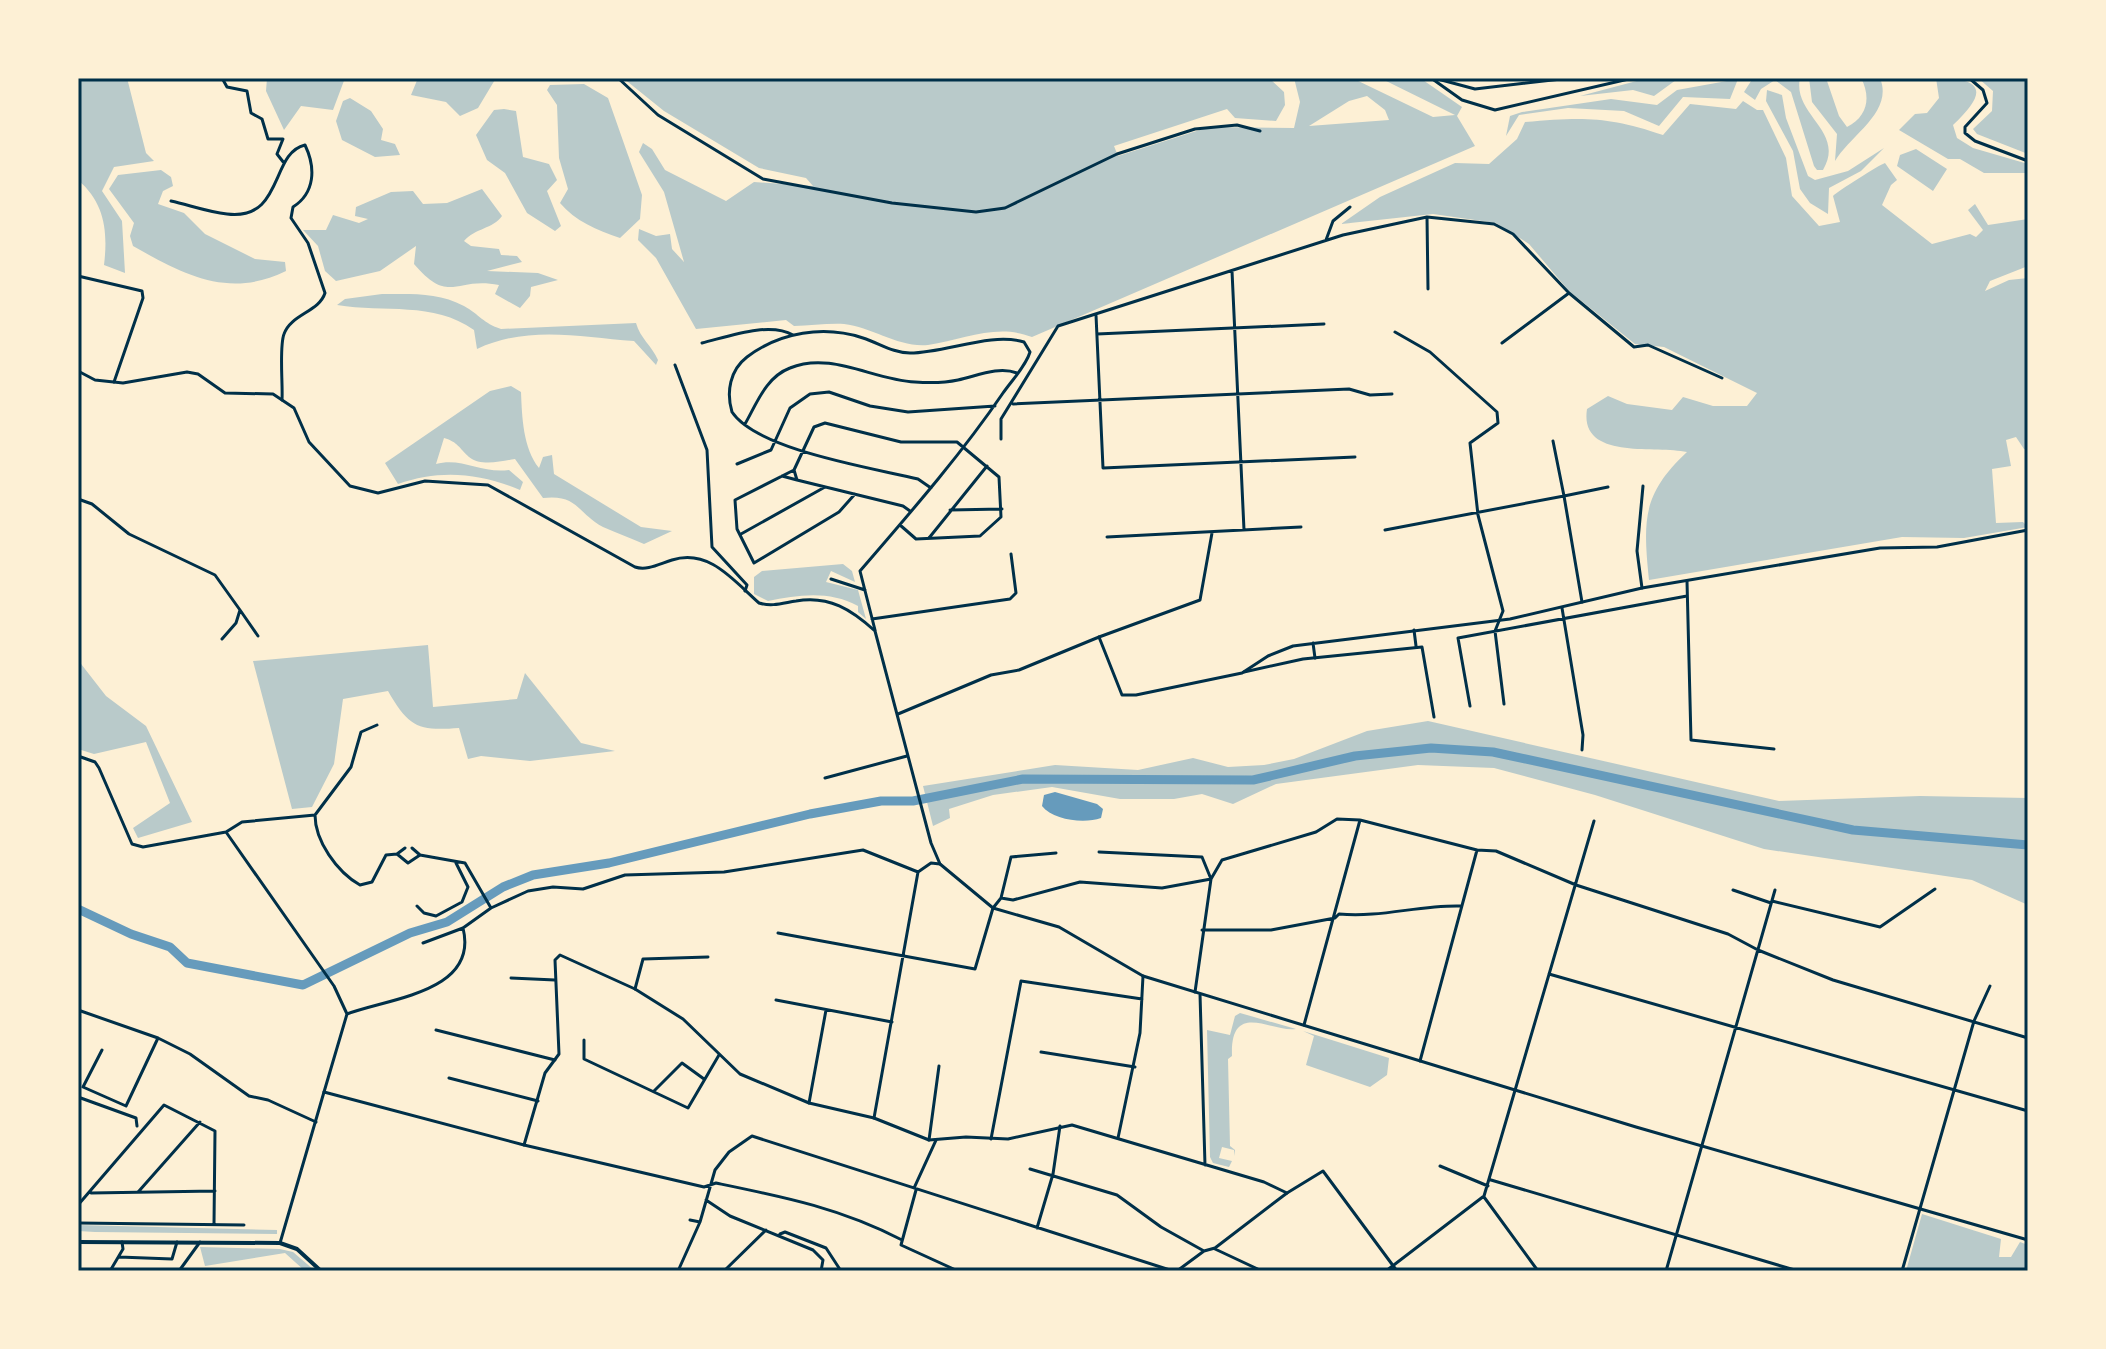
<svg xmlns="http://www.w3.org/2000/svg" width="2106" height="1349" font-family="'Source Sans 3',sans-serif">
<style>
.green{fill:#b9caca;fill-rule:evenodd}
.water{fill:#669bbc}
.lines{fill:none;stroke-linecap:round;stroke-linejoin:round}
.river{stroke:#669bbc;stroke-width:9}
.minor{stroke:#003049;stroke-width:3}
.tertiary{stroke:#003049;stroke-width:3}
.secondary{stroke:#003049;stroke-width:4}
.neatline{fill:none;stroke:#003049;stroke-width:3}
</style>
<rect width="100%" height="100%" fill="#fdf0d5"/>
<path class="green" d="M78,78H127L146,153L154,161L114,167L102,191L122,221L125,273L104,265C108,232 105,203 78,180Z
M267,78H345L333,110L301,106L284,130L266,91Z
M418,78H496L478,108L460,116L446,102L411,95Z
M623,78H1269L1284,92L1285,105L1276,121L1235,118L1227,109L1114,146L1118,156L1209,127L1294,128L1300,102L1294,78H1352L1433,117L1455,115L1380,78H1420L1462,107L1457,116L1475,146L1032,337C996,323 964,340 928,345C899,348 872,327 844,324C828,323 810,326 794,326L786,320L696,329L656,258L638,240L639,229L656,236L670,234L672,249L684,262L664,192L639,152L643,143L652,149L665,170L726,201L754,182L813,186L806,178L759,168L664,111ZM1367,96L1385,110L1389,120L1309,126L1349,101Z
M1648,78H1710L1676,80L1654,96L1633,90L1580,96Z
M1753,78H1800C1792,115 1846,131 1823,170H1817L1814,166L1791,92L1775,80L1761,89L1755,100L1744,92Z
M1809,78H1826L1839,116L1847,127C1868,116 1871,97 1861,78H1880C1894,112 1850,135 1835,161L1837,134L1812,102Z
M1936,78C1987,78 1986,94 1953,125L1957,138L1973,148L2028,164V173H1984L1960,159H1948L1899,130L1915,114L1927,113L1939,98Z
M1978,78H2028V154L1977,134L1973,129L1992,111L1993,91Z
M1738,79L1730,99L1683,97L1659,126L1624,111L1568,108L1519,115L1506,136L1510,116L1522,112L1611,99L1657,105L1677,90Z
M584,84L608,98L642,195L640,219L620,238C597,230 575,221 560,203L568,189L559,158L557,105L547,90L550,85Z
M1767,90L1782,95L1786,118L1808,176L1815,180L1848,171L1884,148L1861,171L1829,188L1828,214L1810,203L1800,189L1793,151L1766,101Z
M350,98L371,111L383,129L381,140L395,144L400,155L375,157L342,140L336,121L343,101Z
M1743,101L1757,110H1763L1786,158L1792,196L1819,226L1840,222L1833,196C1838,191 1879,165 1885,163L1897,180L1891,185L1882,205L1932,244L1970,234L1976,237L1983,230L1968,210L1975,204L1988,225L2028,219V266L1990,281L1985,291L2009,280L2028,278V449H2024L2016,437L2006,440L2011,466L1992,469L1996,523L2023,522L2028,527L1964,538L1902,537L1649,580C1643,520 1642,494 1687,452C1655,445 1579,461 1587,409L1608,396L1627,404L1672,410L1683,397L1713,406H1747L1757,393L1664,347L1635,344L1569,291L1529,244L1496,223L1433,214L1341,224L1380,197L1455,163L1489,164L1517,139L1525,122C1582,117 1608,116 1663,135L1690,104L1736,109Z
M504,109L516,111L523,157L549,164L557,180L547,191L561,226L555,231L527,213L505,173L487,160L476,135L494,110Z
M1916,149L1947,169L1933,191L1897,166L1900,155Z
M161,170L171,177L173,186L163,191L158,204L184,213L205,234L255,259L285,262L286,271C229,299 184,275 133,246L130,236L134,223L109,189L118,175Z
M482,189L502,216C493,229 475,228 464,241L471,246L499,249L501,255L517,256L522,262L487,271L538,273L558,280L531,287L530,296L520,308L495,294L499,285C455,276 450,306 414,264L416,246L380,271L336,281L325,271L318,246L303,230H326L333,215L359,223L368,219L355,216L356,207L391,192L413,191L423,204L447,203Z
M382,294C411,294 438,292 464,306C480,315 483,323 501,329L636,323C640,338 652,346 658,360L656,365L634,341C580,337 528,325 477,349L474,330C433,301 385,313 337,305L345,299Z
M511,386L521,392C522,417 523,448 539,468L543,457L552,455L554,474L641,527L672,531L644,544C631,538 616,533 603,527C577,513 578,494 543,498L515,459C501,461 482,467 469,457C459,448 458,442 444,438L436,464C462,457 482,474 509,470L523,482L520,490C480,473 440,469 398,484L385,463L490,391Z
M843,564L852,571L855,582L831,571L826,582L858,590L866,619L858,612V606C829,590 798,595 768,601L754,594V577L762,571Z
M428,645L433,707L517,699L525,673L581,743L615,751L530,761L481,756L468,759L459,728C419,731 409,728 388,691L343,699L334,764L312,807L292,809L253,661Z
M78,660L106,696L146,726L192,822L138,838L133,828L170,803L146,742L94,754L78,749Z
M1428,721L1779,801L1920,796L2028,798V905L1972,880L1764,849L1595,795L1494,768L1418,765L1276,784L1233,804L1202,794L1174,799H1120L1052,787L993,795L949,809L950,818L933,826L923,786L1055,765L1138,770L1193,758L1228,767L1264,765L1294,759L1367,731Z
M1240,1013L1296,1029C1272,1033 1230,999 1232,1056L1228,1059L1230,1146L1235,1150L1234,1156V1150L1222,1147L1219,1158L1232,1161L1229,1167L1213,1163L1210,1157L1207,1030L1230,1035L1235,1016Z
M1303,1031L1389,1058L1387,1075L1370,1087L1306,1065L1314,1036Z
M1922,1214L2001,1239L1999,1257H2011L2020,1242L2028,1245V1271H1906Z
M78,1225L277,1230V1234L95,1232L78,1231Z
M200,1247L280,1249L293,1252L314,1270L305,1271L285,1253L205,1266Z"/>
<path class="water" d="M1055,792L1097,804L1103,809L1101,818C1084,824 1053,820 1042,806L1044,795Z"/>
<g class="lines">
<path class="river" d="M78,909L131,934L170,947L187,963L303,985L410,933L447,922L503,887L533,875L609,863L810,814L881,801H913L1023,779L1253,780L1355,756L1431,748L1493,752L1853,830L2028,845"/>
<path class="minor" d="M222,78L227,87L247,91L251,113L262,119L268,139H283L277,154L284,163
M618,78L658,115L763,179L892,203L976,212L1005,208L1117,154L1195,129L1237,125L1260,131
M1431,78L1462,100L1495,110L1633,78
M1434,78L1475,89L1570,78
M1969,78L1983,90L1987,103L1965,127V133L1975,141L2028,161
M171,201C189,205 208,212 227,214C284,221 270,153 305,145C316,168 315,193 293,207L291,218L308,243L325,293C319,312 291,314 284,334C279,347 283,384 282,400
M1427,217L1428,289
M1326,240L1333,221L1350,207
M1232,271L1244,530
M78,276L142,291L143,298L114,382
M1096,315L1103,468L1355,457
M1395,332L1430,352L1497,412L1498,423L1470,443L1478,515L1503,611L1495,631L1504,704
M1097,334L1324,324
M702,343C727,337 769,321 793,335
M1502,343L1569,293
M675,365L707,450L712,547L747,585L745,591
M1013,404L1349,389L1370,395L1392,394
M745,424C757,403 766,377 790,368C831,351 873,380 915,382C929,383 944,383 958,380C977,376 998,366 1017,373
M1001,439V419L1058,326L1343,235L1427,217L1494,224L1513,234L1569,293L1634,347L1648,345L1722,378
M1553,441L1564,496L1608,487
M737,464L771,450L790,408L810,394L829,392L870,406L908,412L995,406
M794,470L735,500L737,529L754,563L839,512L855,494
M782,476L797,480
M78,499L92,504L129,534L215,575L240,610L236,623L222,639
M950,510L1002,509
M900,525L916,539L980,536L1001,517L999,477L957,442H901L825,423L814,427L794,470L797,480L903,506L910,511
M1385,530L1564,496L1582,602
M741,534L825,487
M1107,537L1301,527
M929,538L987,466
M831,579L865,590
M1687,581L1691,740L1774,749
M1642,588L1637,551L1643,486
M1562,608L1583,735L1582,750
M240,610L258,636
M872,619L1010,599L1016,593L1011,554
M875,630L860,571C910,513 960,456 1003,393C1012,380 1026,366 1030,352L1024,342C990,332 946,353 910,353C893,353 879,343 863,338C824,325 780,332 747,357C730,370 726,392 732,412C757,450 873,468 918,479L931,488
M1414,630L1416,646
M1099,637L1200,600L1212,533
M1244,672L1303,659L1422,647L1434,717
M1470,706L1458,638L1687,596
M377,725L361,732L351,767L315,815C315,841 337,872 360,885L372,882L386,855L397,854L405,848
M78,756L95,762L99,768L132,844L143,847L226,832L334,986L347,1014L324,1092
M825,778L907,756
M226,832L242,822L315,815
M412,848L420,855L465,863L491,908
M1099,852L1202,857L1211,879
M397,854L408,863L420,855
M1733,890L1771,903
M1001,898L1011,857L1056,853
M1772,901L1880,927L1935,889
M417,906L424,913L436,916L462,902L468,887L456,863
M1202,930H1271L1335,918L1339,914C1380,918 1419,905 1460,906
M778,933L975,969L993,908L1001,898L1013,900L1080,882L1162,888L1211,879
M423,943L463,928L491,908L528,891L553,887L583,889L625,875L724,872L863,850L918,872
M1549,974L2028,1111
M511,978L555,980
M635,989L643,959L708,957
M1195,992L1211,879L1222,860L1316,832L1337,819L1360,820L1477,850L1496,851L1576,885L1728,934L1758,950L1833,980L2028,1038
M776,1000L892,1022
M78,1010L158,1038L126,1106L83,1087L102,1050
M347,1014C390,998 479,992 463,928
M1304,1025L1360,820
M436,1030L555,1060
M158,1038L190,1054L249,1096L268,1100L316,1122
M584,1040V1059L688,1108L719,1055
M1041,1052L1135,1067
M1420,1061L1477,850
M449,1078L538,1101
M654,1091L682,1063L704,1079
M78,1097L136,1118L137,1126
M809,1103L826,1010
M874,1118L918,872L931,863L940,864
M1118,1138L1140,1033L1143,976
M991,1139L1021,981L1142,999
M929,1140L939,1066
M524,1145L704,1187L716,1183C784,1197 840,1208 902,1240
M1440,1166L1488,1186
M1030,1169L1117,1195L1161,1227L1204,1251
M1491,1180L1798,1271
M914,1188L936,1140
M916,1190L901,1245L958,1271
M139,1191L200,1122
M91,1193L215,1191
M1484,1197L1538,1271
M706,1200L730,1216L813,1250L823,1260L821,1271
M78,1205L164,1105L215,1131L214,1224
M690,1220L700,1222
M78,1223L244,1225
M1037,1228L1053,1174L1060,1126
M780,1234L785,1232L826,1248L841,1271
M1215,1249L1262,1271
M119,1257L172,1259L177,1242
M110,1271L123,1249L122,1242
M179,1271L200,1242
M678,1271L700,1222L715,1170L729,1152L752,1136L1173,1271
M724,1271L766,1230
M1177,1271L1204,1251L1215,1248L1287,1193
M1386,1271L1484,1196L1594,821
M1666,1271L1775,890
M1902,1271L1974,1021L1990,986"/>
<path class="tertiary" d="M78,371L95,380L123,383L187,372L198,374L225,393L273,394L294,408L309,442L350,486L378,493L425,481L488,485L635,567C647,571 659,564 672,560C709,548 734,581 759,603C772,607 783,603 796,601C829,595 852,610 875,631L931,843L940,864L993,908L1059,927L1143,976L1636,1127L2028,1240
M1313,643L1315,658
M898,714L991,675L1019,670L1099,637L1122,695H1136L1242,673L1268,656L1293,646L1510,619L1642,588L1880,548L1937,547L2028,530
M1200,994L1205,1165
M280,1243L324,1092L524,1145L545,1073L559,1054L555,960L560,955L635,989L683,1019L740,1074L809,1103L874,1118L929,1140L966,1137L1008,1139L1072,1125L1264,1182L1287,1193L1323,1171L1397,1271"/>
<path class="secondary" d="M78,1242L280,1243L297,1249L321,1271"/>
</g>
<rect width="2106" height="1349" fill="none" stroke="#fdf0d5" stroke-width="160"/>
<rect x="80" y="80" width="1946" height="1189" class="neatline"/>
</svg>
